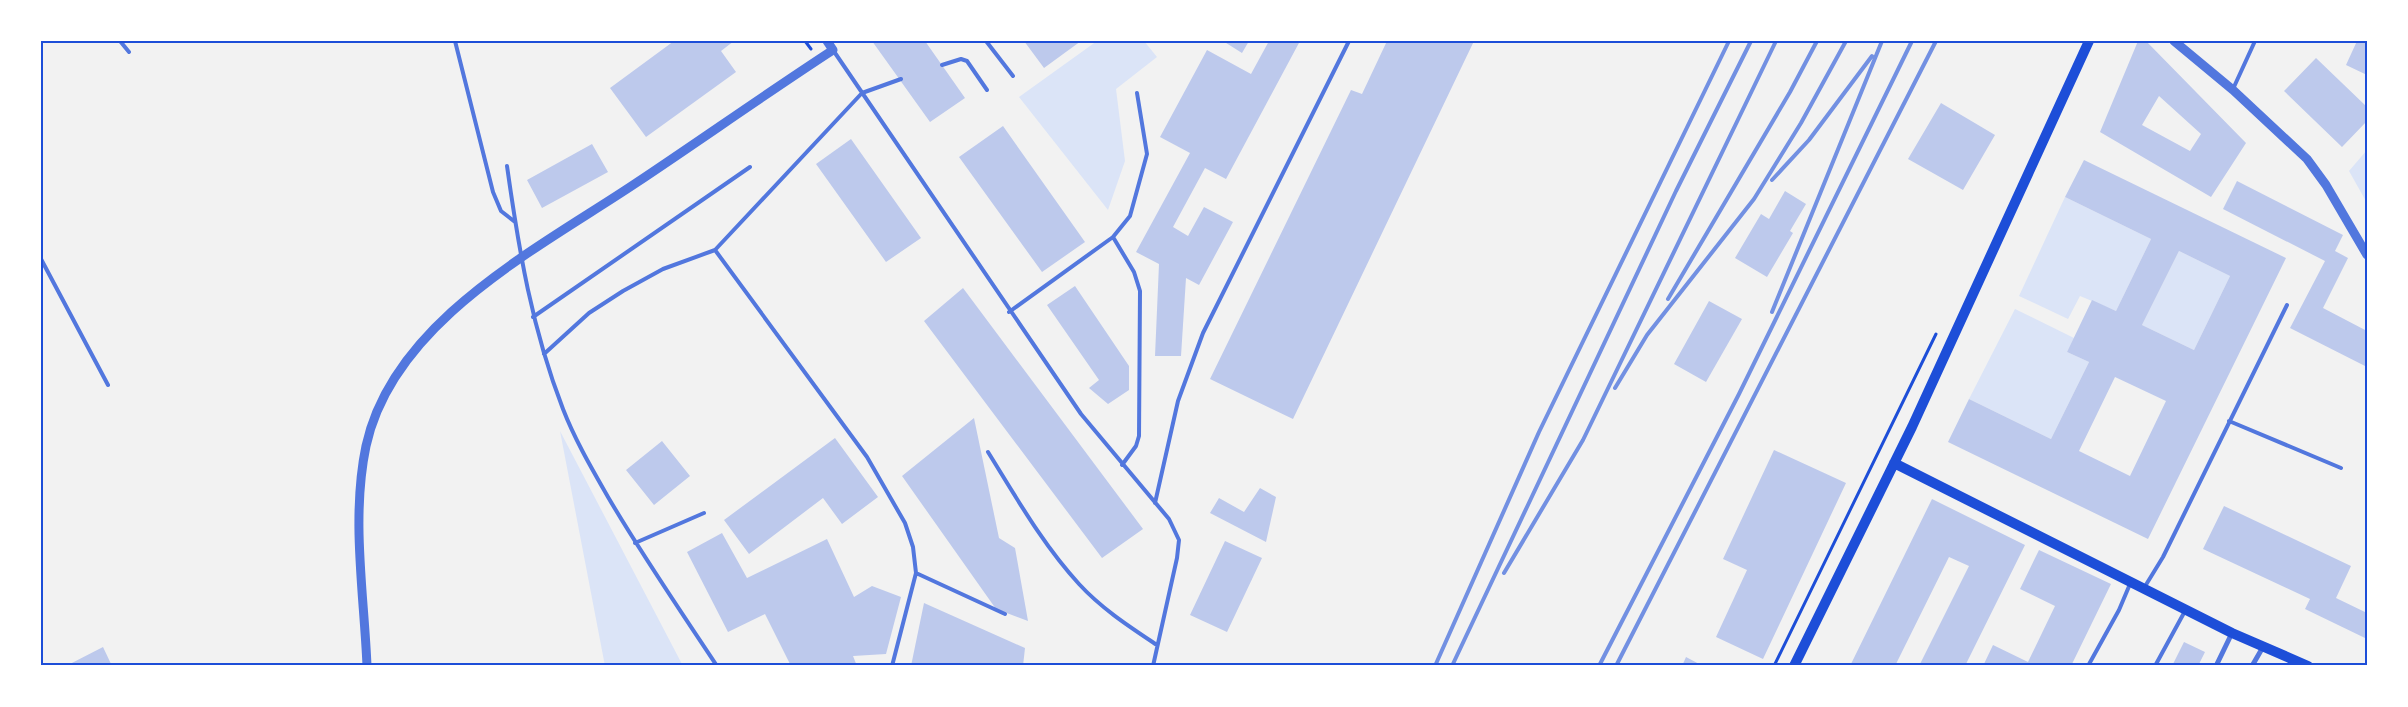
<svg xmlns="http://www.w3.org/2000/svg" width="2408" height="707" font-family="Montserrat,sans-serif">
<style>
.green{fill:#dbe4f7}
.building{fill:#bdc9ec;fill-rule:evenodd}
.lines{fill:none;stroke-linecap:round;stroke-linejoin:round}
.path{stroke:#1d4ed8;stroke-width:3}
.service{stroke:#5277de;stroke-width:4}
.minor{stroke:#5277de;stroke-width:5}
.tertiary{stroke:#5277de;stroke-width:9}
.secondary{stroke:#1d4ed8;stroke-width:10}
.rail{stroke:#7290e2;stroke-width:4}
.neatline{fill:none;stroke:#1d4ed8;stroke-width:2}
</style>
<rect width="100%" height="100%" fill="#f2f2f2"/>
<path class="green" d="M1097,41H1144L1157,57L1116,89L1125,161L1108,210L1019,97Z
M2367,150V203L2349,171Z
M2065,197L2151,239L2116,311L2080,296L2068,319L2019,296Z
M2179,251L2230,276L2194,350L2142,325Z
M2015,309L2074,338L2067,352L2089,362L2051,439L1969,399Z
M560,431L683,666H605Z"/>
<path class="building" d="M674,41H734L721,51L736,72L646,137L610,88Z
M872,41H925L965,98L930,122Z
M1024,41H1081L1044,68Z
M1223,41H1249L1242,53Z
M1269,41H1300L1226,179L1205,168L1173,227L1188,236L1204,207L1233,222L1199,285L1186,278L1181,356H1155L1159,264L1136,252L1190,153L1160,137L1207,50L1251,74Z
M1387,41H1474L1293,419L1210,379L1351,90L1362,94Z
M2138,41H2146L2246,143L2211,197L2100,132ZM2159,96L2201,134L2190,151L2142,125Z
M2357,41H2367V75L2346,65Z
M2316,58L2367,107V121L2342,147L2284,91Z
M1941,103L1995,135L1963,190L1908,159Z
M1003,126L1085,242L1042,272L959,157Z
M851,139L921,238L886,262L816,164Z
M592,144L608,172L542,208L527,180Z
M2084,160L2286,258L2148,539L1948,442L1969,399L2051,439L2089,362L2067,352L2092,300L2116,311L2151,239L2065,197ZM2179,251L2230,276L2194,350L2142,325ZM2115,377L2166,401L2130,476L2079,451Z
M2237,181L2343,235L2335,251L2348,258L2323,308L2367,331V367L2290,328L2325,261L2223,209Z
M1785,191L1806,204L1790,231L1793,233L1767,277L1735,258L1761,214L1769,219Z
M1075,286L1129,366V390L1108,404L1089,388L1099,380L1047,305Z
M963,288L1143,529L1102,558L924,321Z
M1709,301L1742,319L1706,382L1674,364Z
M974,418L999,538L1015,548L1028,621L996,609L902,476Z
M835,438L878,497L842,524L823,498L749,554L724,520Z
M662,441L690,476L654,505L626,470Z
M1774,450L1846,483L1763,659L1716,637L1747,570L1723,559Z
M1260,488L1276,497L1266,542L1210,513L1219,498L1244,512Z
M1932,499L2025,545L1965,666H1919L1969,566L1949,557L1895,666H1850Z
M2224,506L2351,566L2336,598L2367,613L2365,638L2305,609L2310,599L2203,549Z
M722,533L747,578L827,539L854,597L872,586L901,597L886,654L853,656L857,666H791L765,614L728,632L687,552Z
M1225,541L1262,558L1227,632L1190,615Z
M2039,550L2111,584L2071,666H1983L1993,645L2028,662L2055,606L2020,589Z
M924,603L1025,648L1023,666H911Z
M2184,642L2205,652L2198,666H2172Z
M103,647L112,666H66Z
M1686,657L1703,666H1682Z"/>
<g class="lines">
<path class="path" d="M805,41L811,49
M1774,666L1936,334"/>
<path class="service" d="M120,41L129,52
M455,41L493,192L501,211L515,222
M986,41L1013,76
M833,50L1081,414L1169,519L1179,540L1177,558L1153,666
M942,65L961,59L967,61L987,90
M2233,89L2255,41
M507,166C519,251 532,329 563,409C575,440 592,469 608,497C642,555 680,610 717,666
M1113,237L1134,272L1140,291L1139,436L1136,446L1122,465
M715,250L867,457L905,523L913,547L916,573L892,666
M41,259L108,385
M1009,312L1113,237L1130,216L1147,154L1137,93
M533,317L750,167
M544,354L589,313L623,291L663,269L715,250L862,93L901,79
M2229,421L2341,468
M988,452C1016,497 1043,545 1079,584C1102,609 1130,627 1157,645
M1155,503L1178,401L1203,333L1349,41
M635,543L704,513
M916,573L1005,614
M2144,588L2163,557L2287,305
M2088,666L2119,610L2130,584
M2155,666L2185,611"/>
<path class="minor" d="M2216,666L2232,633
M2252,666L2263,647"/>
<path class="tertiary" d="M2174,41L2233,90L2307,159L2326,185L2367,255
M367,666C364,593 351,518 366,446C393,321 539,248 636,183C702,139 767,93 833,50L827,41"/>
<path class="secondary" d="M1894,463L2232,633L2308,666
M1794,666L1912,427L2089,41"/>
<path class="rail" d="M1772,180L1809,140L1872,56
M1668,299L1790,92L1817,41
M1772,312L1882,41
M1615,388L1647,335L1754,199L1801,123L1846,41
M1504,573L1583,440L1776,41
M1435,666L1539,432L1729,41
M1452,666L1676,191L1751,41
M1599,666L1739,394L1912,41
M1616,666L1936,41"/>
</g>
<rect width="2408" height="707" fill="none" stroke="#ffffff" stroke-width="85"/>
<rect x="42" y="42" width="2324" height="622" class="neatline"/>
</svg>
